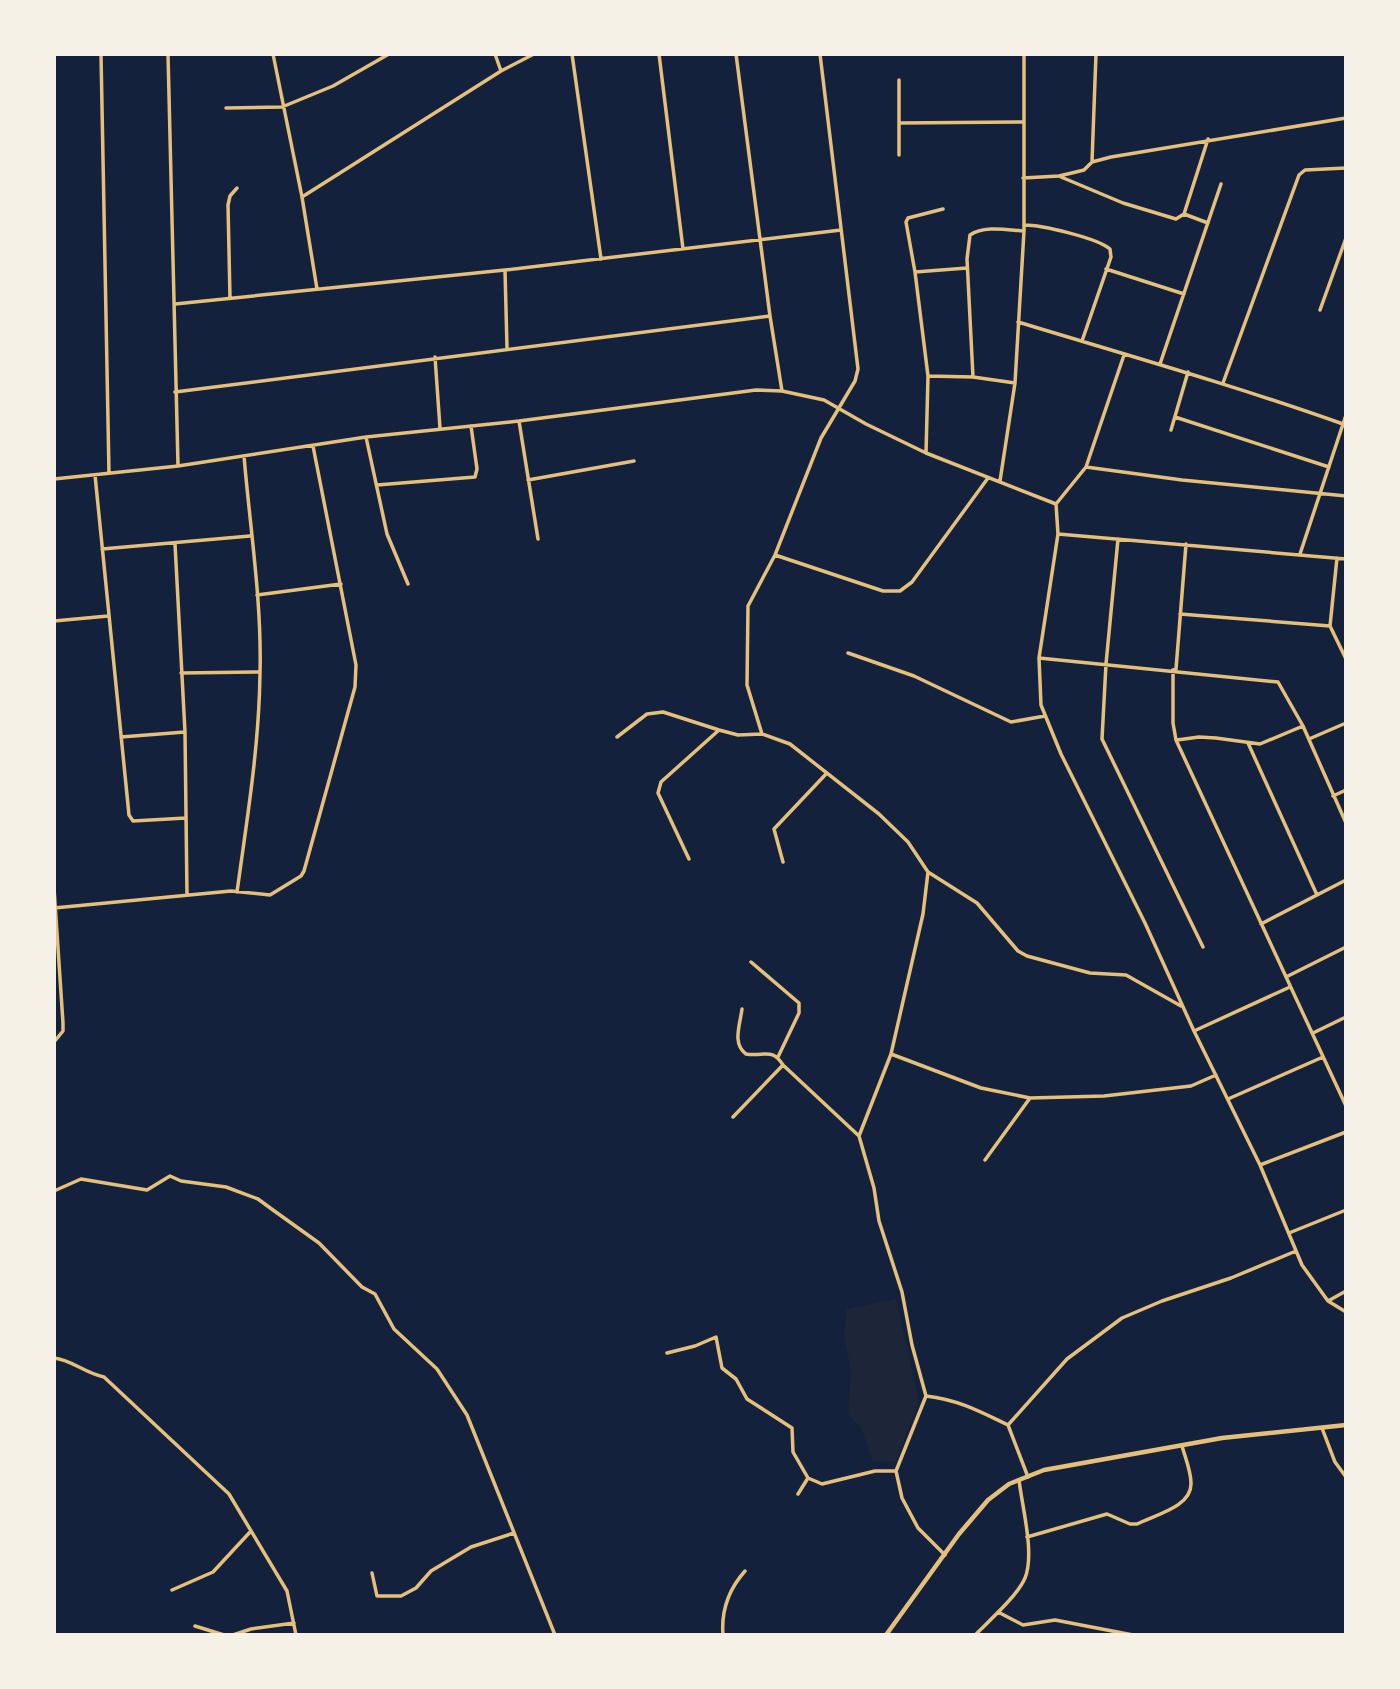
<svg xmlns="http://www.w3.org/2000/svg" width="1400" height="1689" font-family="Arial,sans-serif">
<style>
.green{fill:#1d2539}
.lines{fill:none;stroke-linecap:round;stroke-linejoin:round}
.minor{stroke:#e5c07b;stroke-width:3.5}
.tertiary{stroke:#e5c07b;stroke-width:4.5}
</style>
<rect width="100%" height="100%" fill="#14213d"/>
<path class="green" d="M896,1299L919,1401L896,1461L873,1462L861,1427L848,1415L851,1370L844,1336L847,1309Z"/>
<g class="lines">
<path class="minor" d="M101,54L109,473
M168,54L178,465
M273,54L302,197L317,289
M495,54L501,71
M572,54L601,259
M659,54L683,249
M736,54L770,316L782,391
M899,80V155
M226,108L282,107L333,86L389,54
M899,123L1023,122
M1092,162L1096,54
M1061,177L1123,203L1176,219L1184,214L1208,139
M1023,178L1059,176L1076,172L1084,170L1092,162L1111,157L1346,118
M302,197L501,71L534,54
M1184,214L1208,223
M1024,225C1042,225 1097,238 1110,249L1111,257L1082,341
M1106,269L1184,294
M505,270L507,348
M915,272L967,268
M230,298L228,205L230,196L237,188
M175,304L505,270L841,230
M1320,310L1346,238
M1018,322C1127,355 1236,386 1343,424
M435,357L440,428
M1160,364L1221,184
M928,376L973,377L1015,383
M973,377L967,259L970,235C984,225 1008,230 1024,231
M1223,383L1299,175L1305,170L1346,168
M175,392L770,316
M1175,417L1329,467
M519,421L538,539
M1171,430L1188,372
M366,437L387,534L408,584
M926,453L928,376L915,272L906,222L908,218L943,209
M1086,467L1182,480L1346,496
M95,475L129,815L133,821L186,818
M54,479L178,466L366,437L519,421L756,390L782,391L824,400L866,424L926,453L1056,504L1058,534L1039,658L1041,705L1061,754L1145,923L1194,1031L1260,1165L1302,1265L1328,1301L1346,1312
M528,480L634,461
M1000,481L1015,383L1024,231V54
M377,485L475,477L477,469L471,426
M1056,504L1086,467L1124,355
M1058,534L1346,559
M1118,539L1106,664L1102,739L1203,947
M175,544L185,732L187,895
M1186,544L1176,669L1173,670V723L1176,740L1346,1106
M102,549L250,536
M1300,554L1346,415
M775,555L883,591H900L912,582L988,478
M1337,558L1330,626L1346,659
M257,595L341,584
M1180,614L1330,626
M54,621L108,616
M848,653L914,676L1011,722L1045,716
M1039,658L1278,682L1303,726L1346,823
M181,673L260,672
M762,734L747,685L748,606L775,555L821,438L855,381L858,369L820,54
M121,737L185,732
M617,737L647,714L663,712L719,730L738,735L762,734L790,744L879,814L908,842L928,872L977,903L1018,951L1027,956L1090,973L1126,975L1181,1006
M1309,739L1346,723
M1177,740L1199,737L1216,738L1260,744L1303,726
M1248,743L1317,895
M1333,796L1346,790
M689,859L658,793L661,782L719,730
M783,862L774,829L826,774
M54,888L63,1023V1031L54,1042
M237,892C247,819 259,748 260,674C262,602 250,528 244,456
M54,908L231,891L270,895L301,876L304,871L355,687L356,665L313,446
M1261,924L1346,880
M751,962L799,1003V1013L778,1057
M1286,977L1346,947
M742,1009C740,1025 732,1044 746,1054C764,1057 772,1047 783,1065L859,1136L874,1188L879,1221L902,1292L912,1345L926,1396L896,1471L902,1498L918,1528L945,1555
M1194,1031L1290,987
M1313,1033L1346,1017
M891,1054L981,1088L1030,1098L1104,1096L1191,1086L1216,1075
M1228,1099L1323,1057
M733,1117L783,1065
M859,1136L891,1054L923,914L928,872
M985,1160L1030,1098
M1260,1165L1346,1132
M54,1191L81,1179L147,1190L170,1176L181,1181L226,1187L258,1199L273,1210L319,1243L362,1287L375,1294L394,1329L437,1369L467,1415L555,1635
M1289,1233L1346,1210
M1328,1301L1346,1291
M667,1353L695,1346L716,1337L722,1368L736,1379L747,1399L792,1428L793,1452L808,1478L822,1484L875,1471H896
M54,1358C72,1360 85,1373 104,1377L229,1494L287,1591L296,1635
M926,1396C959,1400 979,1411 1008,1425L1028,1477
M1008,1425L1067,1359L1122,1318L1162,1301L1231,1278L1296,1251
M1322,1428L1335,1462L1346,1477
M798,1494L808,1478
M1027,1537L1107,1514L1130,1524H1137C1154,1515 1192,1507 1191,1483C1191,1471 1185,1457 1182,1446
M372,1573L377,1596H401L416,1588L431,1571L471,1547L514,1533
M172,1590L213,1572L251,1531
M998,1612L1023,1625L1055,1620L1133,1635
M195,1626L224,1635
M233,1635L251,1629L294,1623
M723,1635C721,1610 729,1589 745,1571
M975,1635C989,1621 1018,1595 1025,1578C1035,1554 1022,1506 1019,1480"/>
<path class="tertiary" d="M886,1635L959,1534L988,1500L1009,1484L1044,1470L1222,1438L1346,1425"/>
</g>
<rect width="1400" height="1689" fill="none" stroke="#f6f1e7" stroke-width="112"/>
</svg>
